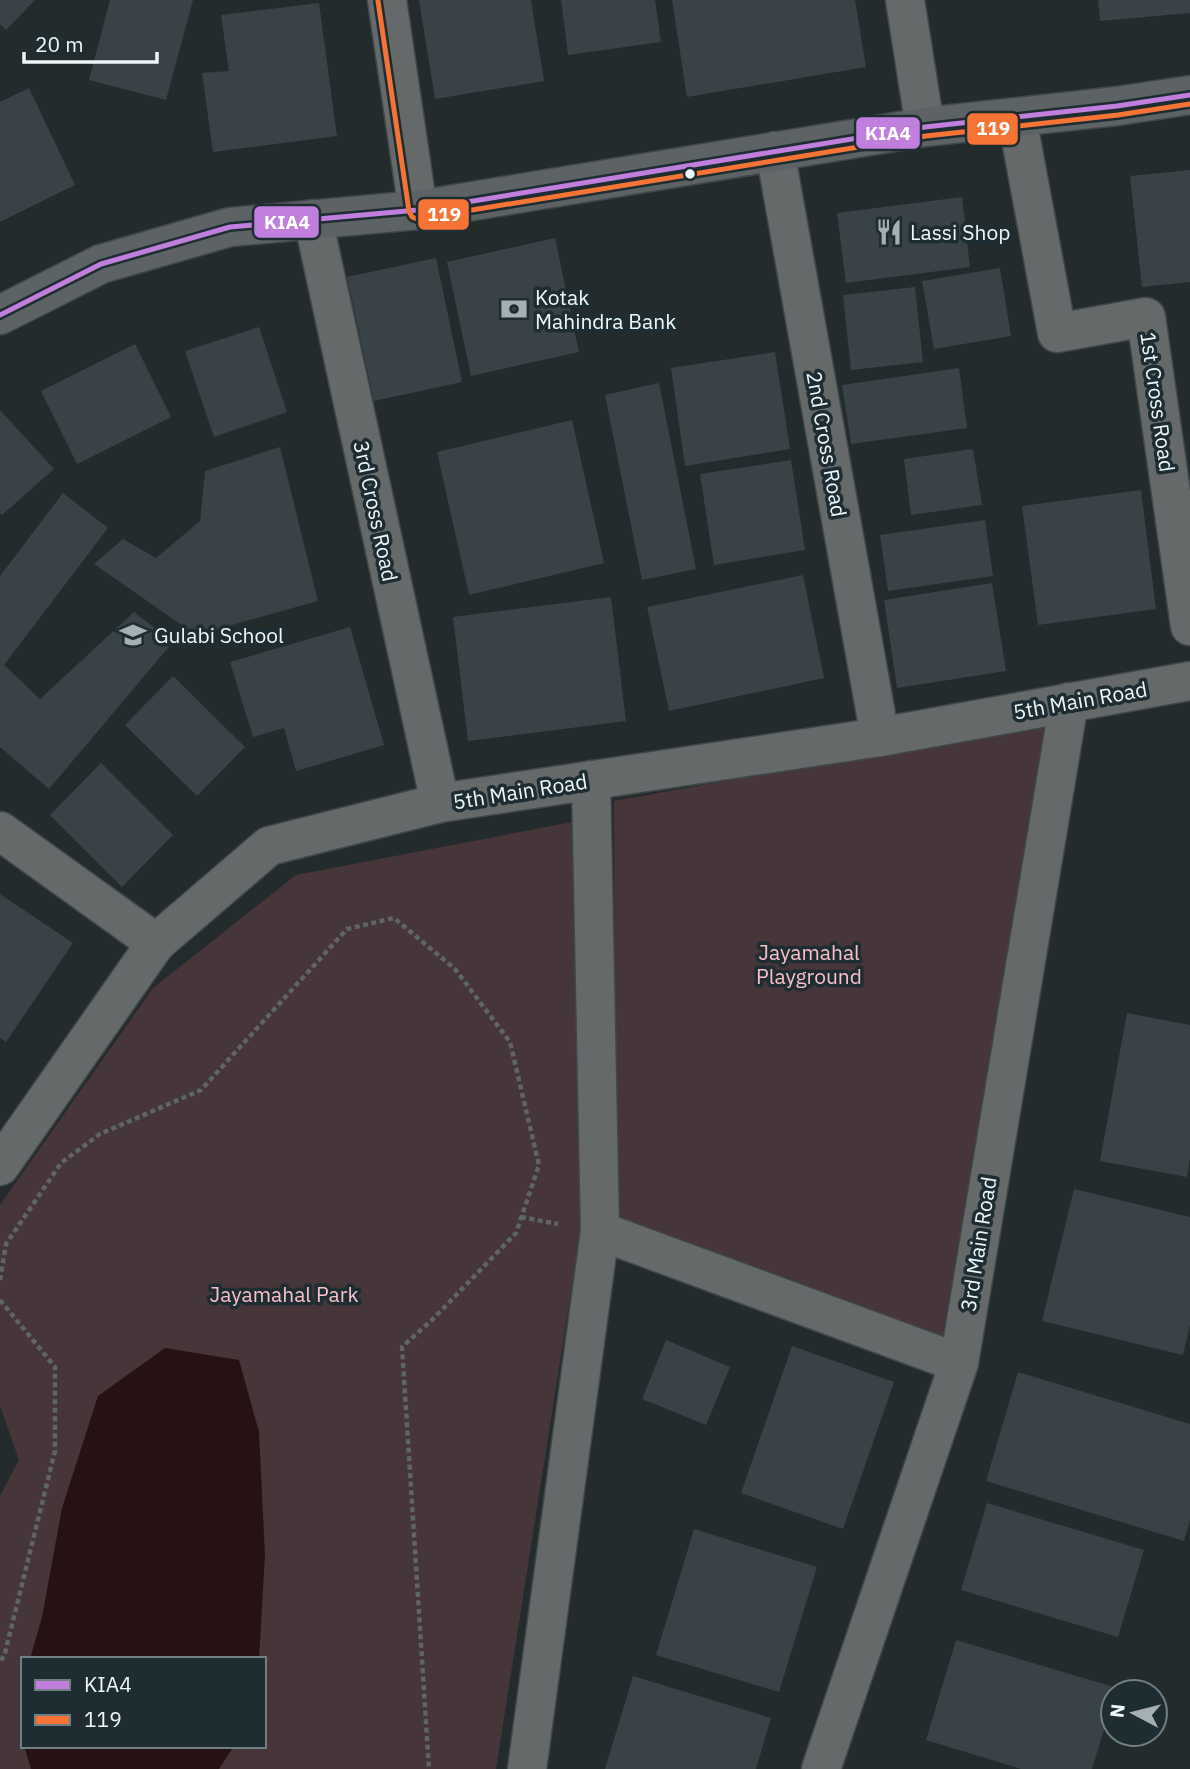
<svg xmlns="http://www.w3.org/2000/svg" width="1190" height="1769" font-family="'IBM Plex Sans',sans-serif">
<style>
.green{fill:#463639;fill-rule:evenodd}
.water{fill:#261215}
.building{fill:#394246}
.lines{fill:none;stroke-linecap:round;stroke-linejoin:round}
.minor-casing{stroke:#404749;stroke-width:41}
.tertiary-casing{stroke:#404749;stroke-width:41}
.secondary-casing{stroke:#404749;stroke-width:41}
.path{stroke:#5f6465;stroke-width:4.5;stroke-dasharray:5 3.5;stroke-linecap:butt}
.minor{stroke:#65696a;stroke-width:38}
.tertiary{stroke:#65696a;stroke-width:38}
.secondary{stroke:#5d6264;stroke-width:38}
.bus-1-casing{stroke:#1e2d32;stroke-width:10}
.bus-2-casing{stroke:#1e2d32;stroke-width:10}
.bus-1{stroke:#c07fdc;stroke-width:5}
.bus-2{stroke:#f57335;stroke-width:5}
.bus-dot{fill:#edf7fb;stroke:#1e2d32;stroke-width:2.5}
.labels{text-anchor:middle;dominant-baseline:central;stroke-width:7;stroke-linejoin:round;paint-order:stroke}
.poi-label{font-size:21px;fill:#edf7fb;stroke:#1e2d32;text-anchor:start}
.street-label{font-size:21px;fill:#edf7fb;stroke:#1e2d32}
.park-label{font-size:21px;fill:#fbbfc7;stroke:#1e2d32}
.line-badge{stroke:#1e2d32;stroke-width:2.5}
.badge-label{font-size:19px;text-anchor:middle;font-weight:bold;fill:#fff}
</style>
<rect width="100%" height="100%" fill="#232b2d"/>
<path class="green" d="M1047,722L943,1336L615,1216L614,801Z
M577,821L582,1222L496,1769H0V1496L19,1460L0,1406V1205L153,988L296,875ZM23,1659H264V1746H23Z"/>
<path class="water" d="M165,1348L239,1360L259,1432L265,1556L259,1659H30L42,1617L62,1508L98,1396Z
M24,1746H234L219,1769H31Z"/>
<path class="building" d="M0,0H35L6,30L0,24Z
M110,0H193L166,100L89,80Z
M419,0H531L544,81L435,99Z
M561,0H655L661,42L568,55Z
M672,0H855L866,67L687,97Z
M1098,0H1190V13L1100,21Z
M319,3L337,136L213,152L202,73L229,71L221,15Z
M29,88L75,185L0,222V102Z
M1190,170V282L1142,287L1130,176Z
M962,197L970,267L846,283L837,213Z
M555,238L579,352L471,376L447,262Z
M436,258L462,382L374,401L347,277Z
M1000,268L1011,336L934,349L922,281Z
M915,287L923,362L851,370L843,295Z
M259,327L287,412L214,437L185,351Z
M135,344L171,417L77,464L41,391Z
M775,352L790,449L685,466L671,368Z
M959,368L967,428L851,444L842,385Z
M659,383L696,569L642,580L605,395Z
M0,410L54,469L2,515L0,513Z
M572,420L604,563L469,595L437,452Z
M280,447L318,601L196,635L94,564L123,539L156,558L200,521L205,471Z
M973,449L982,505L911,515L904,459Z
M791,460L805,550L714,565L700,474Z
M1141,490L1156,609L1038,625L1022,506Z
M63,493L108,528L4,665L40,699L134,612L173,642L49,789L0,747V576Z
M985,520L993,576L888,591L880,535Z
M803,575L824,678L669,711L647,607Z
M992,583L1006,671L897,688L884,600Z
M611,597L626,721L468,741L453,617Z
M350,627L384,745L296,771L284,728L253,737L230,662Z
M173,676L245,747L197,796L125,725Z
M101,763L173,835L122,887L50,815Z
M0,894L73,943L6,1042L0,1038Z
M1127,1013L1190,1025V1158L1187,1177L1100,1161Z
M1074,1189L1190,1217V1325L1183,1355L1042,1321Z
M666,1340L730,1367L706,1425L642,1399Z
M792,1346L894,1382L843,1529L741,1493Z
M1018,1372L1190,1424V1520L1184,1541L986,1481Z
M987,1503L1144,1550L1118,1637L961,1590Z
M694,1529L817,1567L779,1692L656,1655Z
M956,1640L1117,1688L1115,1692H1113V1700L1092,1769H1021L926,1740Z
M633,1676L771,1718L756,1769H605Z"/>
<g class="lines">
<g class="minor-casing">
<path id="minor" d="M905,0L925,127
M1017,118L1057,333L1146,317L1190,626
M775,151L880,737
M313,219L440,803
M0,831L156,943
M600,1231L959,1363
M527,1769L600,1231L591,780
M821,1769L959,1363L1069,702"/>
</g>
<g class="tertiary-casing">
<path id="tertiary" d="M387,0L418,210
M0,1166L156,943L269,846L440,803L880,737L1190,681"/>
</g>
<g class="secondary-casing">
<path id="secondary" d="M0,315L101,264L230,227L418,210L925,127L1117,106L1190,95"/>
</g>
<path class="path" d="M521,1217L558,1224
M0,1280L6,1244L61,1163L100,1134L201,1090L347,929L394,918L455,969L510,1042L539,1165L516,1233L433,1319L402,1347L429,1769
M0,1300L55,1367V1451L5,1653L0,1663"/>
<use href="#minor" class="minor"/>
<use href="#tertiary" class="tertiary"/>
<use href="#secondary" class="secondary"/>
<g class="bus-1-casing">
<path id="bus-1" d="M0,315L101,264L230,227L418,210L925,127L1117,106L1190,95"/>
</g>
<g class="bus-2-casing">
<path id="bus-2" d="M378,1L409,211L412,217L417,219L926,136L1118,115L1190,104"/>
</g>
<use href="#bus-1" class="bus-1"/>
<use href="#bus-2" class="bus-2"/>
</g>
<defs>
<g id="restaurant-bare" transform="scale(2.1)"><path d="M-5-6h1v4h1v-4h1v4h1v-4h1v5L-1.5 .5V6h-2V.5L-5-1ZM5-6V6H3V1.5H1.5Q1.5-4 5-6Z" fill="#a6b0b3" stroke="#1e2d32" stroke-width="2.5" paint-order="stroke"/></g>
<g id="bank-bare" transform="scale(2.1)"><path d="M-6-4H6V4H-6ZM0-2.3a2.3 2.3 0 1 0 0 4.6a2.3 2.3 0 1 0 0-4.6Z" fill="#a6b0b3" stroke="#1e2d32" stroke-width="2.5" paint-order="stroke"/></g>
<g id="school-bare" transform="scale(2.1)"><path d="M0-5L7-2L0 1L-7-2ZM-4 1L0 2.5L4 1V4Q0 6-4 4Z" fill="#a6b0b3" stroke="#1e2d32" stroke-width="2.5" paint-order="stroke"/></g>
</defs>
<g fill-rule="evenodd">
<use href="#restaurant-bare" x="889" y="232"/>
<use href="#bank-bare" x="514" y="309"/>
<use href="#school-bare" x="133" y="635"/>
</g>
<circle class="bus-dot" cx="690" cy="174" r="6"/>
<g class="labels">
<g class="poi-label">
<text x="910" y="232">Lassi Shop</text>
<text x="535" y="297">Kotak<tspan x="535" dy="24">Mahindra Bank</tspan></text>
<text x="154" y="635">Gulabi School</text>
</g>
<g class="street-label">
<text transform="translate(1158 402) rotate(82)">1st Cross Road</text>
<text transform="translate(827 444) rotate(80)">2nd Cross Road</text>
<text transform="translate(376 511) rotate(78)">3rd Cross Road</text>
<text transform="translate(1080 700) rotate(-10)">5th Main Road</text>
<text transform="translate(520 791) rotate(-9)">5th Main Road</text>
<text transform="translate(978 1244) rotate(-81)">3rd Main Road</text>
</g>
<g class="park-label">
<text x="809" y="952">Jayamahal<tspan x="809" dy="24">Playground</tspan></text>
<text x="284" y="1294">Jayamahal Park</text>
</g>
</g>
<g class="line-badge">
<rect x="966" y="112" width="53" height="34" rx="7" fill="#f57335"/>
<rect x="855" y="116" width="66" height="34" rx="7" fill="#c07fdc"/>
<rect x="417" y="198" width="53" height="33" rx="7" fill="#f57335"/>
<rect x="253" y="205" width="67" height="34" rx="7" fill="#c07fdc"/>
</g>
<g class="badge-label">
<text x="993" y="135">119</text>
<text x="888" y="140">KIA4</text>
<text x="444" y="221">119</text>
<text x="287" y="229">KIA4</text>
</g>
<rect x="21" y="1657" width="245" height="91" fill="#1e2d32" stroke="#717e82" stroke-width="2"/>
<rect x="35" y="1680" width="35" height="10" fill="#c07fdc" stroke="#717e82" stroke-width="2"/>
<text x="84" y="1692" font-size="21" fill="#edf7fb">KIA4</text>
<rect x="35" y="1715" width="35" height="10" fill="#f57335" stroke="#717e82" stroke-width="2"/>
<text x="84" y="1727" font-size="21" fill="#edf7fb">119</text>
<g transform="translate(1134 1713) rotate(277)"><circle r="33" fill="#1e2d32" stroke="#717e82" stroke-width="2"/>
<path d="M0-5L12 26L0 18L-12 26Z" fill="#a6b0b3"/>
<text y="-10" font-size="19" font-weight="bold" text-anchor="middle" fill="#edf7fb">N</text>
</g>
<path d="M24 52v10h133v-10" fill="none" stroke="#edf7fb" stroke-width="3.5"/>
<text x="35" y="52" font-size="21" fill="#edf7fb" stroke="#1e2d32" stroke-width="5" paint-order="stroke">20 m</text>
</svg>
